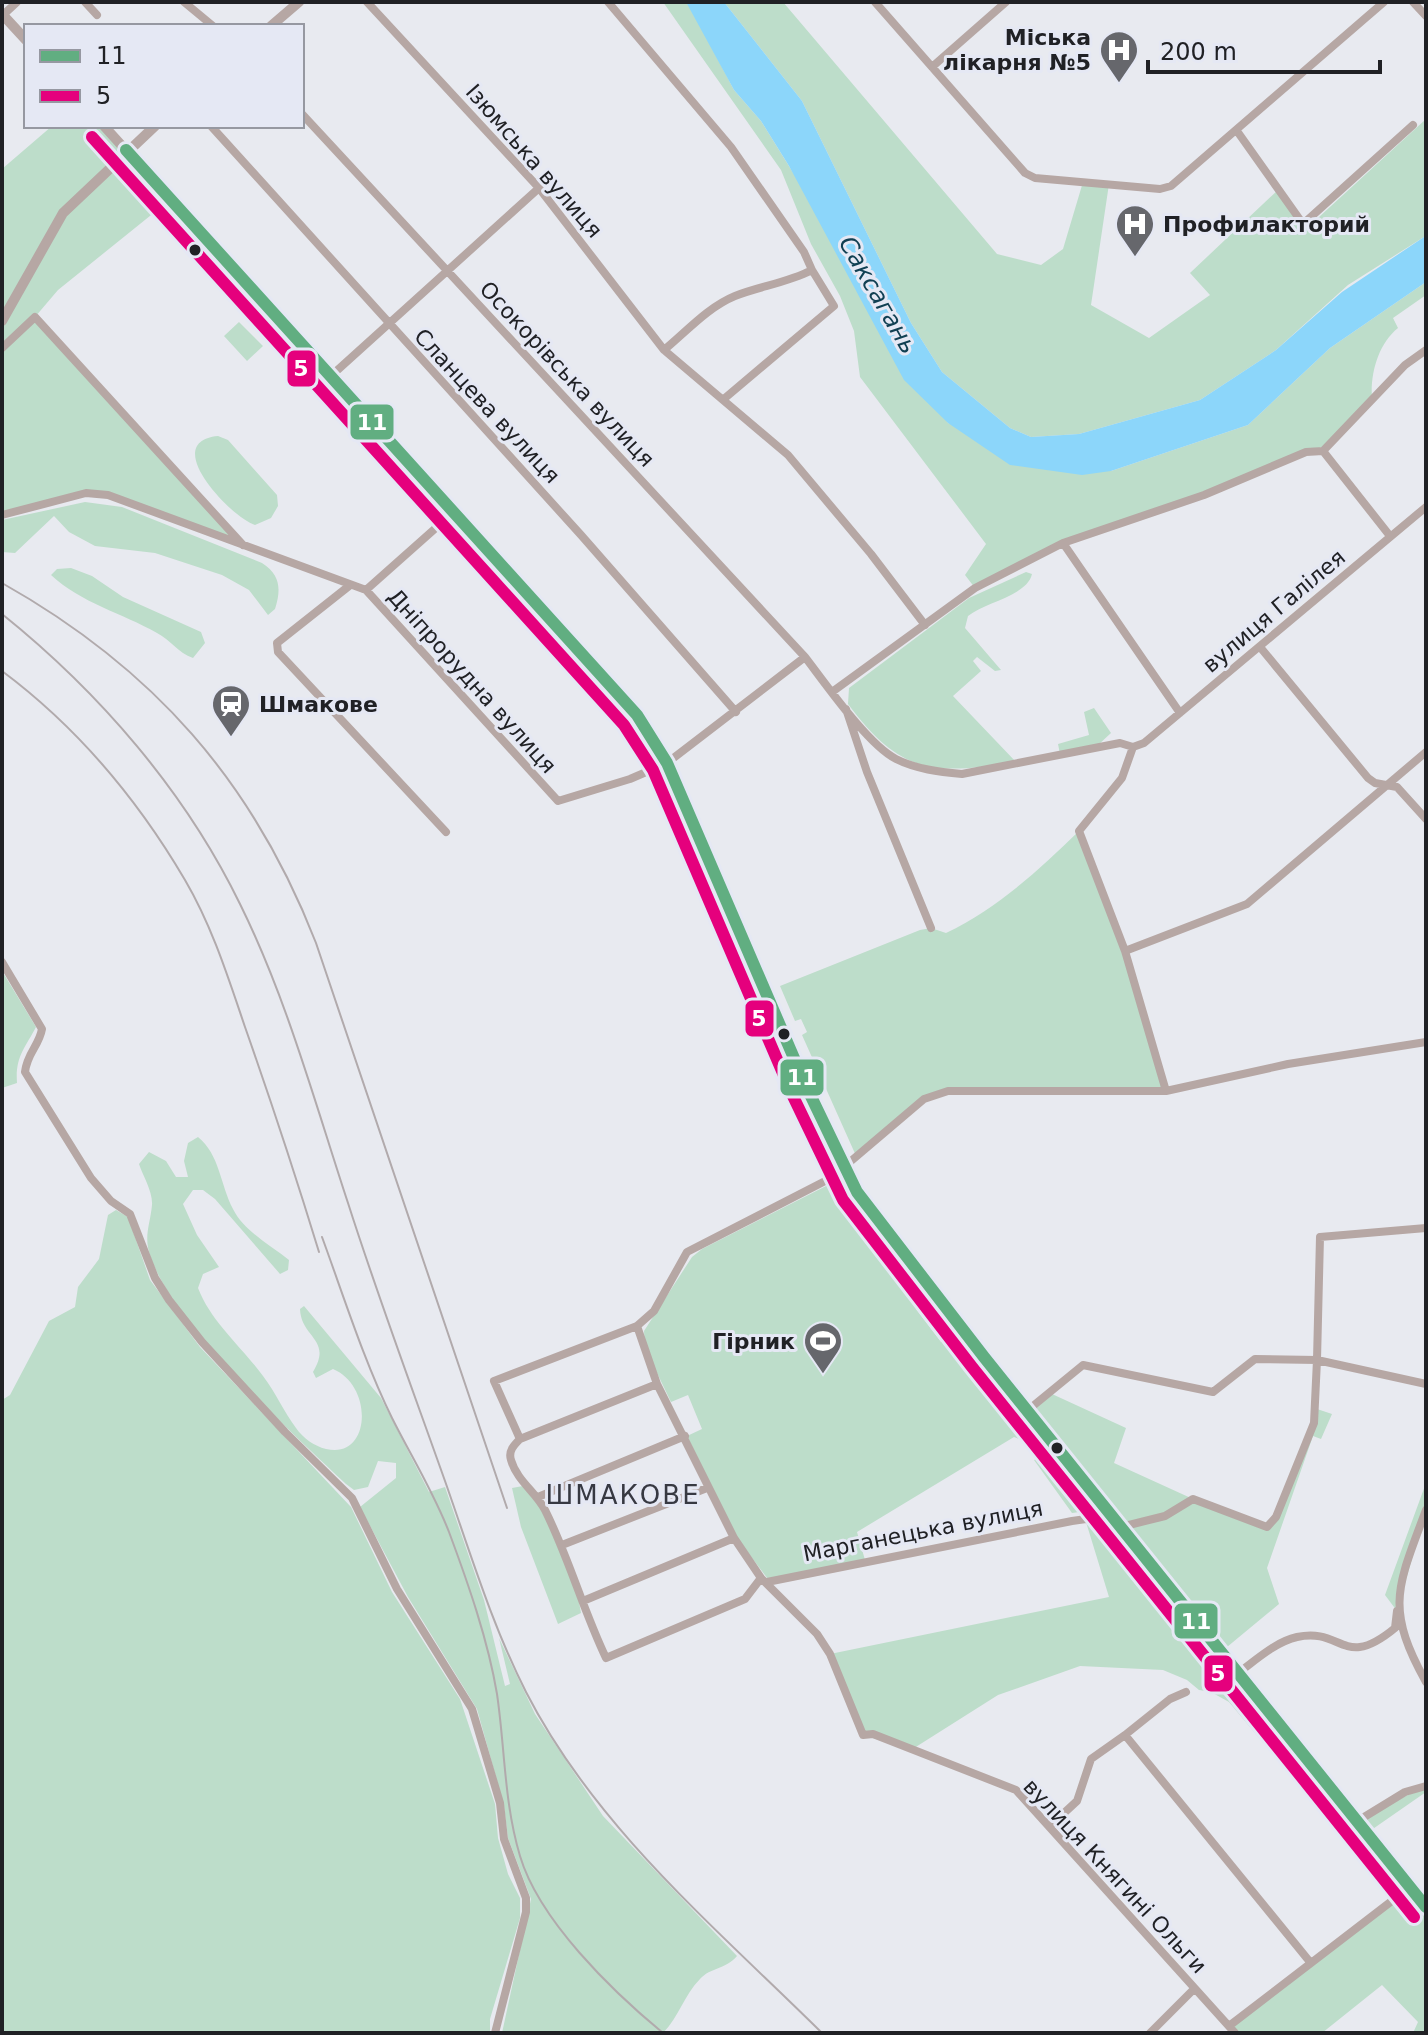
<svg xmlns="http://www.w3.org/2000/svg" width="1428" height="2035" font-family="'DejaVu Sans',sans-serif">
<style>
.green{fill:#bdddca}
.water{fill:#8cd6fa}
.lines{fill:none;stroke-linecap:round;stroke-linejoin:round}
.minor{stroke:#b6a7a4;stroke-width:8}
.tertiary{stroke:#b6a7a4;stroke-width:10}
.rail{stroke:#b1aaac;stroke-width:2}
.bus-1-casing{stroke:#e5e8f4;stroke-width:18}
.bus-2-casing{stroke:#e5e8f4;stroke-width:18}
.bus-1{stroke:#61ae81;stroke-width:12}
.bus-2{stroke:#e5007d;stroke-width:12}
.bus-dot{fill:#202125;stroke:#e5e8f4;stroke-width:3}
.labels{text-anchor:middle;dominant-baseline:central;stroke-width:6;stroke-linejoin:round;paint-order:stroke}
.poi-label{font-size:22px;font-weight:bold;fill:#202125;stroke:#e5e8f4;text-anchor:end}
.street-label{font-size:22px;fill:#202125;stroke:#e5e8f4}
.water-label{font-size:24px;font-style:italic;fill:#114053;stroke:#e5e8f4}
.quarter-label{font-size:26px;letter-spacing:2px;fill:#373942;stroke:#e5e8f4}
.line-badge{stroke:#e5e8f4;stroke-width:3}
.badge-label{font-size:22px;text-anchor:middle;font-weight:bold;fill:#fff}
</style>
<rect width="100%" height="100%" fill="#e8eaf0"/>
<path class="green" d="M663,2H686L692,10L734,90L761,121L948,423L1111,471L1248,425L1330,348L1426,282V295L1393,318L1398,328C1378,344 1370,374 1372,399L1327,445L1229,485L1089,534L975,588L965,575L986,544L860,377L854,331L840,296L811,244L781,170Z
M724,2H783L997,254L1041,265L1063,249L1083,182L1109,184L1091,305L1149,338L1210,295L1190,273L1279,189L1307,228L1426,119V243L1424,237L1348,285L1276,350L1200,400L1079,434L1031,437L1010,428L942,372L911,323L802,101Z
M52,126H104L171,199L58,290L35,317L246,548L108,495L86,493L2,515V169Z
M224,264L293,340L281,351L210,276Z
M239,322L263,346L247,361L224,336Z
M296,344L325,374L312,386L284,355Z
M329,379L419,475L403,488L316,391Z
M218,436L228,440L277,495L278,506L271,518L255,525C232,518 158,442 218,436Z
M420,480L450,512L437,524L407,492Z
M85,502L122,507L262,563C281,575 281,590 275,609L268,615L249,590L222,575L155,553L95,546L69,532L54,516L15,553L2,552V520Z
M71,568L92,576L123,597L201,632L205,643L193,658C178,653 171,640 157,633C122,613 81,603 51,575L57,569Z
M1026,572L1032,574C1027,596 985,602 968,616L965,628L1001,670L995,671L977,657L973,661L981,671L953,696L1016,762C934,775 901,775 848,704L849,688L969,598Z
M1094,708L1111,733L1097,746L1060,754L1058,744L1089,735L1084,712Z
M1079,831L1125,951L1166,1091L969,1089L924,1100L857,1158L802,1035L807,1032L801,1019L795,1021L780,986L920,930L931,928L946,933C998,908 1039,870 1079,831Z
M2,971L36,1027C25,1048 15,1057 17,1083L2,1088Z
M198,1137C220,1155 220,1184 233,1209C244,1231 270,1245 289,1260L288,1270L280,1274L215,1199L203,1190H193L183,1204L197,1235L219,1267L203,1274L198,1288C211,1322 242,1347 263,1376C276,1393 284,1412 296,1428C303,1438 314,1446 326,1449C371,1460 374,1386 333,1369L316,1378L313,1372C333,1339 301,1338 300,1309L304,1306L381,1398L429,1492L445,1487L484,1600L505,1686L510,1684L499,1638L535,1714L603,1816L737,1956C725,1970 711,1967 700,1979C684,1995 679,2017 663,2033H502L531,1899L508,1838L504,1806L477,1709L408,1597L360,1507L396,1478V1463L378,1461L368,1487L354,1490L346,1484C292,1433 175,1326 151,1258C143,1237 150,1226 152,1205C153,1192 143,1176 139,1164L149,1152L166,1161L176,1177H188L184,1161L188,1143Z
M832,1183L864,1228L859,1233L867,1242L872,1238L922,1303L916,1309L941,1342L949,1337L1026,1434L1019,1439L1014,1437L857,1532L865,1560L768,1579L736,1537L687,1436L702,1429L688,1395L671,1402L645,1348L644,1331L692,1257L702,1249Z
M116,1210L128,1217L150,1280L200,1347L351,1507L392,1592L460,1699L495,1804L498,1838L508,1874L520,1898V1918L490,2019V2033H2V1400L10,1395L49,1321L75,1307L78,1287L99,1259L108,1215Z
M964,1333L1045,1437L1039,1443L957,1339Z
M1052,1394L1126,1428L1114,1463L1193,1499L1270,1525L1314,1424V1408L1332,1414L1321,1439L1313,1436L1267,1568L1279,1604L1221,1652L1356,1821L1426,1786V1792L1367,1833L1394,1873L1381,1876L1370,1871L1229,1702L1211,1692L1199,1690L1187,1680L1163,1670L1080,1666L998,1695L911,1750L863,1735L830,1654L1109,1597L1086,1522L1119,1527L1028,1410Z
M1043,1456L1087,1511L1072,1513L1034,1460Z
M1426,1483V1510L1397,1611L1385,1595Z
M523,1486C553,1516 575,1572 581,1613L558,1624L521,1527L512,1488Z
M1410,1887L1426,1907V2033H1413L1418,2022L1382,1985L1322,2033H1235L1229,2026Z"/>
<path class="water" d="M686,2H724L802,101L911,323L942,372L1010,428L1031,437L1079,434L1200,400L1276,350L1342,292L1424,237L1426,282L1330,348L1248,425L1111,471L1082,475L1010,465L948,423L904,380L789,166L761,121L734,90Z"/>
<g class="lines">
<path class="minor" d="M85,2L97,15
M184,2L213,26
M367,2L539,188L664,350
M608,2L731,147L804,252L812,270C787,283 760,286 735,296C708,307 686,332 664,350L788,455L871,554L925,625
M875,2L1025,173L1035,178L1160,189L1171,186L1384,2
M1413,2L1426,16
M3,15L17,2
M932,67L1006,2
M302,114L805,657C825,683 868,745 896,759C916,769 939,772 962,774L1120,743L1133,747
M211,126L581,535L736,712
M1237,131L1303,224L1413,125
M2,348L35,317L243,545
M332,375L539,188
M725,398L834,306L812,270
M1323,451L1405,365L1426,350
M1323,451L1390,536
M2,515L86,493L108,495L366,590L558,801L630,779L667,763L805,657
M1063,543L1180,713
M349,586L277,643L278,652L446,832
M366,590L456,510
M1260,647L1368,778L1375,783L1397,787L1426,819
M832,692L975,588L1063,543L1204,495L1306,452L1323,451
M846,709L867,772L931,928
M1133,747L1144,743L1426,507
M1125,951L1079,831L1122,778L1133,747
M2,962L42,1029C39,1046 27,1053 25,1072L91,1178L111,1201L130,1214L155,1278L169,1300L202,1342L285,1432L352,1498L397,1589L472,1709L500,1803L504,1839L526,1898V1912L495,2033
M1166,1091L1125,951L1247,904L1426,752
M657,1384L520,1439C514,1445 508,1451 511,1460C517,1481 536,1492 545,1510C569,1558 583,1610 606,1658L745,1599L761,1578
M1028,1410L1083,1365L1213,1392L1255,1359L1317,1360L1320,1237L1426,1228
M520,1439L494,1381L637,1326
M538,1497L685,1436
M1426,1510C1398,1586 1384,1607 1426,1682
M562,1545L707,1488
M767,1582L1072,1521L1086,1519L1121,1527L1165,1516L1193,1499L1267,1527L1276,1517L1314,1423L1317,1360L1426,1384
M583,1601L734,1538
M1238,1673C1256,1660 1275,1642 1297,1637C1343,1627 1343,1671 1395,1628L1397,1611
M1125,1735L1170,1699L1186,1692
M1356,1822L1405,1792L1426,1786
M1050,1826L1077,1801L1091,1759L1125,1735L1310,1962
M1229,2026L1410,1887
M1150,2033L1194,1989
M1235,2033L1016,1790L873,1734L863,1735L830,1654L817,1634L761,1578L734,1538L657,1384L637,1326L654,1311L687,1252L831,1178L924,1099L948,1091H1166L1288,1064L1426,1042"/>
<path class="tertiary" d="M2,14L26,40
M271,26L299,2
M104,126L637,715L667,763L806,1086L857,1192L984,1357L1426,1907
M2,321L63,213L155,126"/>
<path class="rail" d="M2,583C153,668 253,781 316,943L507,1508
M2,614C99,692 185,791 240,904C287,999 315,1103 348,1203C378,1297 412,1388 445,1481C470,1552 492,1625 526,1692C595,1827 716,1928 822,2033
M2,671C77,727 138,800 185,880C212,926 228,977 245,1027C271,1101 296,1177 319,1252
M322,1237C344,1297 364,1361 392,1418C411,1456 433,1491 449,1532C468,1583 488,1640 497,1694C505,1748 504,1803 520,1856C539,1920 612,1991 663,2033"/>
<g class="bus-1-casing">
<path id="bus-1" d="M126,150L637,715L667,763L806,1086L857,1192L984,1357L1426,1907"/>
</g>
<g class="bus-2-casing">
<path id="bus-2" d="M92,137L624,725L653,770L791,1092L843,1200L972,1367L1414,1917"/>
</g>
<use href="#bus-1" class="bus-1"/>
<use href="#bus-2" class="bus-2"/>
</g>
<defs>
<g id="hospital-pin" transform="scale(2)"><path d="M0 17L-7.5 6A9.5 9.5 0 1 1 7.5 6Z" fill="#66676c" stroke="#e5e8f4"/><path d="M-5-5h3v3.5h4V-5h3V5h-3V1.5h-4V5h-3Z" fill="#fff"/></g>
<g id="station-pin" transform="scale(2)"><path d="M0 17L-7.5 6A9.5 9.5 0 1 1 7.5 6Z" fill="#66676c" stroke="#e5e8f4"/><path d="M-3-6H3Q5-6 5-4V2Q5 4 3 4L4.5 6H3L1.5 4h-3L-3 6H-4.5L-3 4Q-5 4-5 2V-4Q-5-6-3-6ZM-3.5-4v3h7v-3ZM-3.5 1v1.5H-2V1ZM2 1v1.5H3.5V1Z" fill="#fff"/></g>
<g id="stadium-pin" transform="scale(2)"><path d="M0 17L-7.5 6A9.5 9.5 0 1 1 7.5 6Z" fill="#66676c" stroke="#e5e8f4"/><path d="M0-5a6.5 5 0 1 0 0 10a6.5 5 0 1 0 0-10ZM-3.5-1.8h7v3.6h-7Z" fill="#fff"/></g>
</defs>
<g fill-rule="evenodd">
<use href="#hospital-pin" x="1119" y="50"/>
<use href="#hospital-pin" x="1135" y="224"/>
<use href="#station-pin" x="231" y="704"/>
<use href="#stadium-pin" x="823" y="1341"/>
</g>
<g class="bus-dot">
<circle cx="195" cy="250" r="7"/>
<circle cx="784" cy="1034" r="7"/>
<circle cx="1057" cy="1448" r="7"/>
</g>
<g class="labels">
<g class="poi-label">
<text x="1091" y="37">Міська<tspan x="1091" dy="25">лікарня №5</tspan></text>
<text x="1163" y="224" text-anchor="start">Профилакторий</text>
<text x="259" y="704" text-anchor="start">Шмакове</text>
<text x="795" y="1341">Гірник</text>
</g>
<g class="street-label">
<text transform="translate(534 161) rotate(49)">Ізюмська вулиця</text>
<text transform="translate(567 374) rotate(47)">Осокорівська вулиця</text>
<text transform="translate(487 406) rotate(47)">Сланцева вулиця</text>
<text transform="translate(1274 611) rotate(-40)">вулиця Галілея</text>
<text transform="translate(472 681) rotate(48)">Дніпрорудна вулиця</text>
<text transform="translate(923 1531) rotate(-11)">Марганецька вулиця</text>
<text transform="translate(1115 1876) rotate(47)">вулиця Княгині Ольги</text>
</g>
<g class="water-label">
<text transform="translate(878 295) rotate(60)">Саксагань</text>
</g>
<g class="quarter-label">
<text x="623" y="1495">ШМАКОВЕ</text>
</g>
</g>
<g class="line-badge">
<rect x="286" y="349" width="31" height="39" rx="8" fill="#e5007d"/>
<rect x="349" y="403" width="46" height="38" rx="8" fill="#61ae81"/>
<rect x="744" y="999" width="31" height="39" rx="8" fill="#e5007d"/>
<rect x="779" y="1058" width="46" height="39" rx="8" fill="#61ae81"/>
<rect x="1173" y="1602" width="46" height="38" rx="8" fill="#61ae81"/>
<rect x="1203" y="1654" width="31" height="39" rx="8" fill="#e5007d"/>
</g>
<g class="badge-label">
<text x="301" y="376">5</text>
<text x="372" y="430">11</text>
<text x="759" y="1026">5</text>
<text x="802" y="1085">11</text>
<text x="1196" y="1629">11</text>
<text x="1218" y="1681">5</text>
</g>
<rect width="1428" height="2035" fill="none" stroke="#202125" stroke-width="8"/>
<rect x="24" y="24" width="280" height="104" fill="#e5e8f4" stroke="#9698a1" stroke-width="2"/>
<rect x="40" y="50" width="40" height="12" fill="#61ae81" stroke="#9698a1" stroke-width="2"/>
<text x="96" y="64" font-size="24" fill="#202125">11</text>
<rect x="40" y="90" width="40" height="12" fill="#e5007d" stroke="#9698a1" stroke-width="2"/>
<text x="96" y="104" font-size="24" fill="#202125">5</text>
<path d="M1148 60v12h232v-12" fill="none" stroke="#202125" stroke-width="4"/>
<text x="1160" y="60" font-size="24" fill="#202125" stroke="#e5e8f4" stroke-width="6" paint-order="stroke">200 m</text>
</svg>
